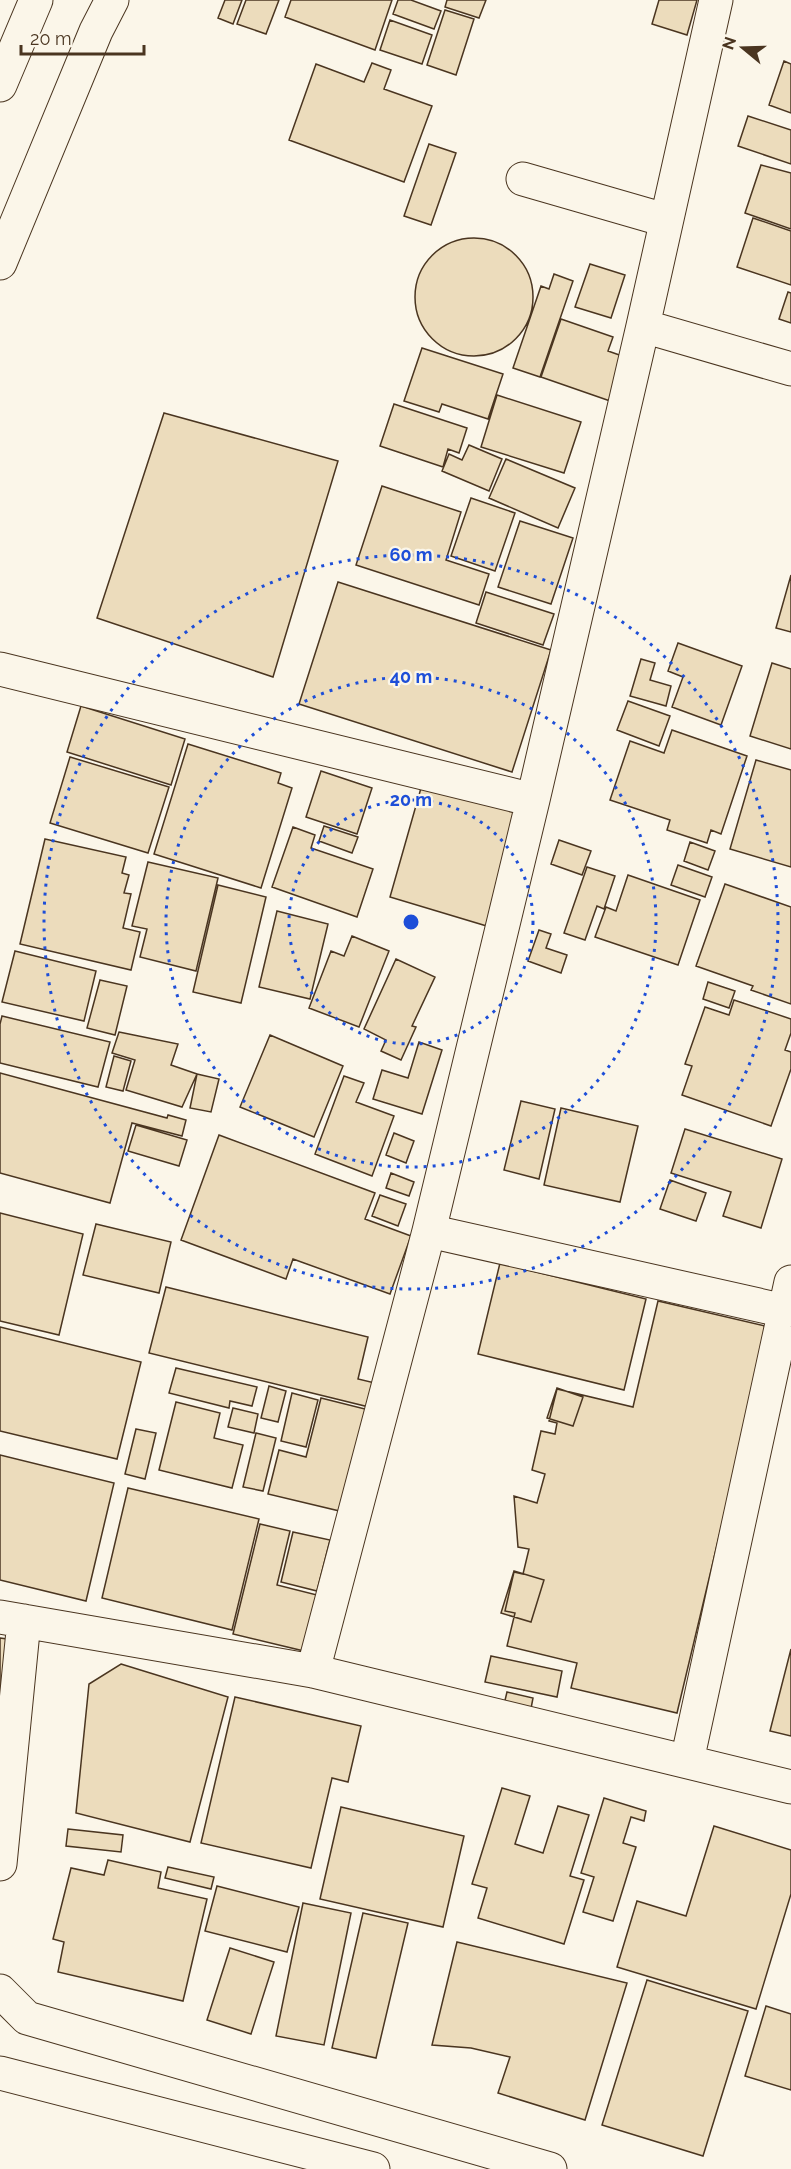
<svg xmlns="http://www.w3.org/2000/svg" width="791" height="2169" font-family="Raleway,sans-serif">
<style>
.building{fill:#ecdcbc;stroke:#4a3520;stroke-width:1.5}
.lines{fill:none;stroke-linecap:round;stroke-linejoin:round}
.minor-casing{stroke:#4a3520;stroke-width:35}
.highway-casing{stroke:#4a3520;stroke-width:35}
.minor{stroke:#fbf6e9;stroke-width:33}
.highway{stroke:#fbf6e9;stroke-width:33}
.ring{fill:none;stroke:#1d4ed8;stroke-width:3;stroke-dasharray:3 6}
.centre{fill:#1d4ed8;stroke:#fbf6e9;stroke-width:3}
.ring-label{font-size:18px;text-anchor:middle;font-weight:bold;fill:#1d4ed8;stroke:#fbf6e9;stroke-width:4.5;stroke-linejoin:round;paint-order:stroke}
</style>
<rect width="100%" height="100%" fill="#fbf6e9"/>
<path class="building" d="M225,0H242L233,24L218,18Z
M246,0H279L266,34L237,24Z
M291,0H392L375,50L285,17Z
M398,0H411L441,11L434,29L393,14Z
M447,0H486L479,18L445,7Z
M659,0H697L687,35L652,24Z
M445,10L474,19L456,75L427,65Z
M390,20L432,35L422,64L380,50Z
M784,61L791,64V113L769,105Z
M372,63L391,70L384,89L432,106L404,182L289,140L316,64L364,82Z
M748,116L791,130V164L738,146Z
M429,144L456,153L431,225L404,216Z
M761,165L791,173V229L745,213Z
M753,218L791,231V285L737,267Z
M415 297a59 59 0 1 1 118 0a59 59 0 1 1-118 0Z
M590,264L625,275L611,318L575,307Z
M554,274L573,281L540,377L513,368L541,286L549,289Z
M788,292L791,293V323L779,319Z
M561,319L613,337L608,351L628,358L613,402L541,377Z
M422,348L503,374L488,419L442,404L439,412L404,401Z
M497,395L581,422L564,473L481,447Z
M394,404L467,428L459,453L448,449L443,467L380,446Z
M164,413L338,461L273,677L97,618Z
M469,445L502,459L489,491L442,471L449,454L462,460Z
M506,459L575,488L558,528L489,498Z
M382,486L461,512L446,560L489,574L479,605L356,565Z
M471,498L515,513L495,571L451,556Z
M520,521L573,538L551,604L498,587Z
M791,575V632L776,628Z
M338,582L551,650L512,772L299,704Z
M486,592L554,614L543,645L476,623Z
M678,643L742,666L721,725L672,707L683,677L668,671Z
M641,659L655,663L650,680L671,686L666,706L630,696Z
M772,663L791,669V749L750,736Z
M628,701L670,716L659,746L617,730Z
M81,706L185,739L171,785L67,752Z
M672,730L747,756L721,834L711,830L707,843L667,830L670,820L610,800L630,741L664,753Z
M188,744L281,773L278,783L292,788L261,888L154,854Z
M70,757L169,787L148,853L50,823Z
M756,760L791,770V867L730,849Z
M321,771L372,788L357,834L306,817Z
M423,781L524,810L490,927L390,897Z
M324,826L358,837L352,853L319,841Z
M293,827L315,835L311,848L373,869L357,917L272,887Z
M45,839L126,857L122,873L129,875L124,893L131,894L123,928L140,932L131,970L20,944Z
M559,840L591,851L582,875L551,864Z
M690,842L715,851L708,870L684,861Z
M148,862L218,878L196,971L140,957L147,929L132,926Z
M678,865L712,877L705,897L671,885Z
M587,867L615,876L604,909L597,906L585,940L564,933Z
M628,875L700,900L678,965L595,937L606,907L616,911Z
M725,884L791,907V1004L751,990L753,986L696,966Z
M218,885L266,897L241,1003L193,992Z
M277,911L328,924L310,999L259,987Z
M539,930L551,934L546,948L567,955L561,973L528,961Z
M352,936L389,951L359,1027L309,1008L331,951L344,956Z
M15,951L96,971L84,1021L2,1002Z
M396,959L435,977L412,1026L416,1027L401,1060L381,1051L386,1040L364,1029Z
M100,980L127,986L115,1035L87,1028Z
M708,982L735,991L729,1008L703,999Z
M734,1000L791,1019V1033L785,1050L791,1052V1069L771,1126L682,1095L692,1066L685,1064L705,1007L729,1015Z
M2,1016L110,1042L98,1087L0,1063V1024Z
M119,1032L178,1044L171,1065L197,1074L182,1107L126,1090L135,1060L112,1053Z
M270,1035L343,1066L314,1137L240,1107Z
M419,1042L442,1050L422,1114L373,1099L382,1070L408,1078Z
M114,1056L131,1061L123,1091L106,1087Z
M0,1073L167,1118L168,1115L186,1120L182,1136L132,1123L110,1203L0,1173Z
M197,1074L219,1079L211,1112L190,1108Z
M344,1076L364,1083L356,1102L394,1116L372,1176L315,1154Z
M521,1101L555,1109L539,1179L504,1170Z
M561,1108L638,1126L620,1202L544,1185Z
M136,1125L187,1140L179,1166L128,1151Z
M685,1129L782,1159L761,1228L723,1216L731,1192L671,1173Z
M394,1133L414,1141L406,1163L386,1155Z
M219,1135L375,1193L365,1219L411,1236L390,1294L293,1259L286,1279L181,1240Z
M391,1173L414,1182L409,1196L386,1188Z
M670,1180L706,1193L696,1221L660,1209Z
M380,1195L406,1204L398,1226L372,1216Z
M0,1213L83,1234L59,1335L0,1321Z
M96,1224L171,1242L159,1293L83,1275Z
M500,1263L646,1299L624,1390L478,1354Z
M166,1287L368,1337L358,1379L375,1383L369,1407L149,1353Z
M658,1301L769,1327L677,1713L571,1688L577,1663L507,1646L515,1613L505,1611L514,1572L523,1574L529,1549L518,1547L514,1496L537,1503L545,1474L532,1470L541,1431L555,1434L557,1423L549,1421L557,1389L633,1407Z
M0,1327L141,1362L117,1459L0,1431Z
M176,1368L257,1387L252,1406L230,1401L229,1408L169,1393Z
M269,1386L286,1391L278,1422L261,1418Z
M557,1388L583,1397L573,1426L547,1418Z
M292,1393L318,1400L306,1447L281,1441Z
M321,1398L373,1411L348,1513L268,1494L279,1450L306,1457Z
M176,1402L220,1413L214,1438L243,1445L232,1488L159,1470Z
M233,1408L258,1414L254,1433L228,1427Z
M136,1429L156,1433L145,1479L125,1474Z
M256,1433L276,1438L263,1491L243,1487Z
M0,1455L114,1483L86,1601L0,1580Z
M128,1488L259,1519L232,1630L102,1598Z
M260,1524L290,1531L277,1585L317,1595L304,1651L233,1634Z
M293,1532L330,1540L317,1591L281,1582Z
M514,1571L544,1580L531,1622L501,1613Z
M0,1638L14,1640L11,1692L0,1690Z
M791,1649V1736L770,1731Z
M491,1656L562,1671L557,1697L485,1682Z
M121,1664L228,1697L190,1842L76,1813L89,1684Z
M507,1692L533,1698L529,1719L502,1713Z
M235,1697L361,1726L348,1782L332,1778L311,1868L201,1843Z
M502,1788L530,1796L515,1844L543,1853L558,1806L589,1815L570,1876L584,1880L564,1944L478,1918L487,1888L472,1884Z
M604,1798L646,1811L644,1821L631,1817L623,1843L636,1847L613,1921L583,1912L594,1877L581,1873Z
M341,1807L464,1836L443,1927L320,1899Z
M714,1826L791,1850V1894L756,2009L617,1967L637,1901L686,1916Z
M68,1829L123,1835L121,1852L66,1846Z
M108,1860L161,1872L158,1888L207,1899L183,2001L58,1972L64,1942L53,1939L71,1868L104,1875Z
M168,1867L214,1877L211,1889L165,1878Z
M217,1886L299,1907L287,1952L205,1931Z
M303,1903L351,1913L324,2045L276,2036Z
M363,1913L408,1923L376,2058L332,2048Z
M457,1942L627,1983L585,2120L498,2093L510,2057L471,2048L432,2045Z
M230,1948L274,1962L251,2034L207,2020Z
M647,1980L748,2011L703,2156L602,2125Z
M766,2006L791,2014V2090L745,2076Z"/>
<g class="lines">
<g class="minor-casing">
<path id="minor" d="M523,179L665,220
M643,326L791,369
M0,669L533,800
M429,1231L785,1311
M0,1617L313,1671L791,1787
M313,1671L429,1231L533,800L643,326L716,0
M687,1761L791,1282
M0,1864L24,1621
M0,1991L27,2018L550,2169
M0,2073L373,2169"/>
</g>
<g class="highway-casing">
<path id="highway" d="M0,85L36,0
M0,263L96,31L112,0"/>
</g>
<use href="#minor" class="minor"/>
<use href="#highway" class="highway"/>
</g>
<g class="ring">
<circle cx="411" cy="922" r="122"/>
<circle cx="411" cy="922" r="245"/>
<circle cx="411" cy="922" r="367"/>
</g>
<circle cx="411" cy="922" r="9" class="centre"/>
<g class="ring-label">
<text x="411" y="561">60 m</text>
<text x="411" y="683">40 m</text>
<text x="411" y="806">20 m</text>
</g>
<g transform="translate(743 48) rotate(289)" stroke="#fbf6e9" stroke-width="4.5" paint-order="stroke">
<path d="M0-4.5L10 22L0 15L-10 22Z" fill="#4a3520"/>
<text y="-9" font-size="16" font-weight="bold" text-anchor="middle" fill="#4a3520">N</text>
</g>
<path d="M21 45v9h123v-9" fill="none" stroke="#4a3520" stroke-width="3"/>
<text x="30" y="45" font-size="18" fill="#4a3520" stroke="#fbf6e9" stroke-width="4.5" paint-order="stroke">20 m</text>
</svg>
